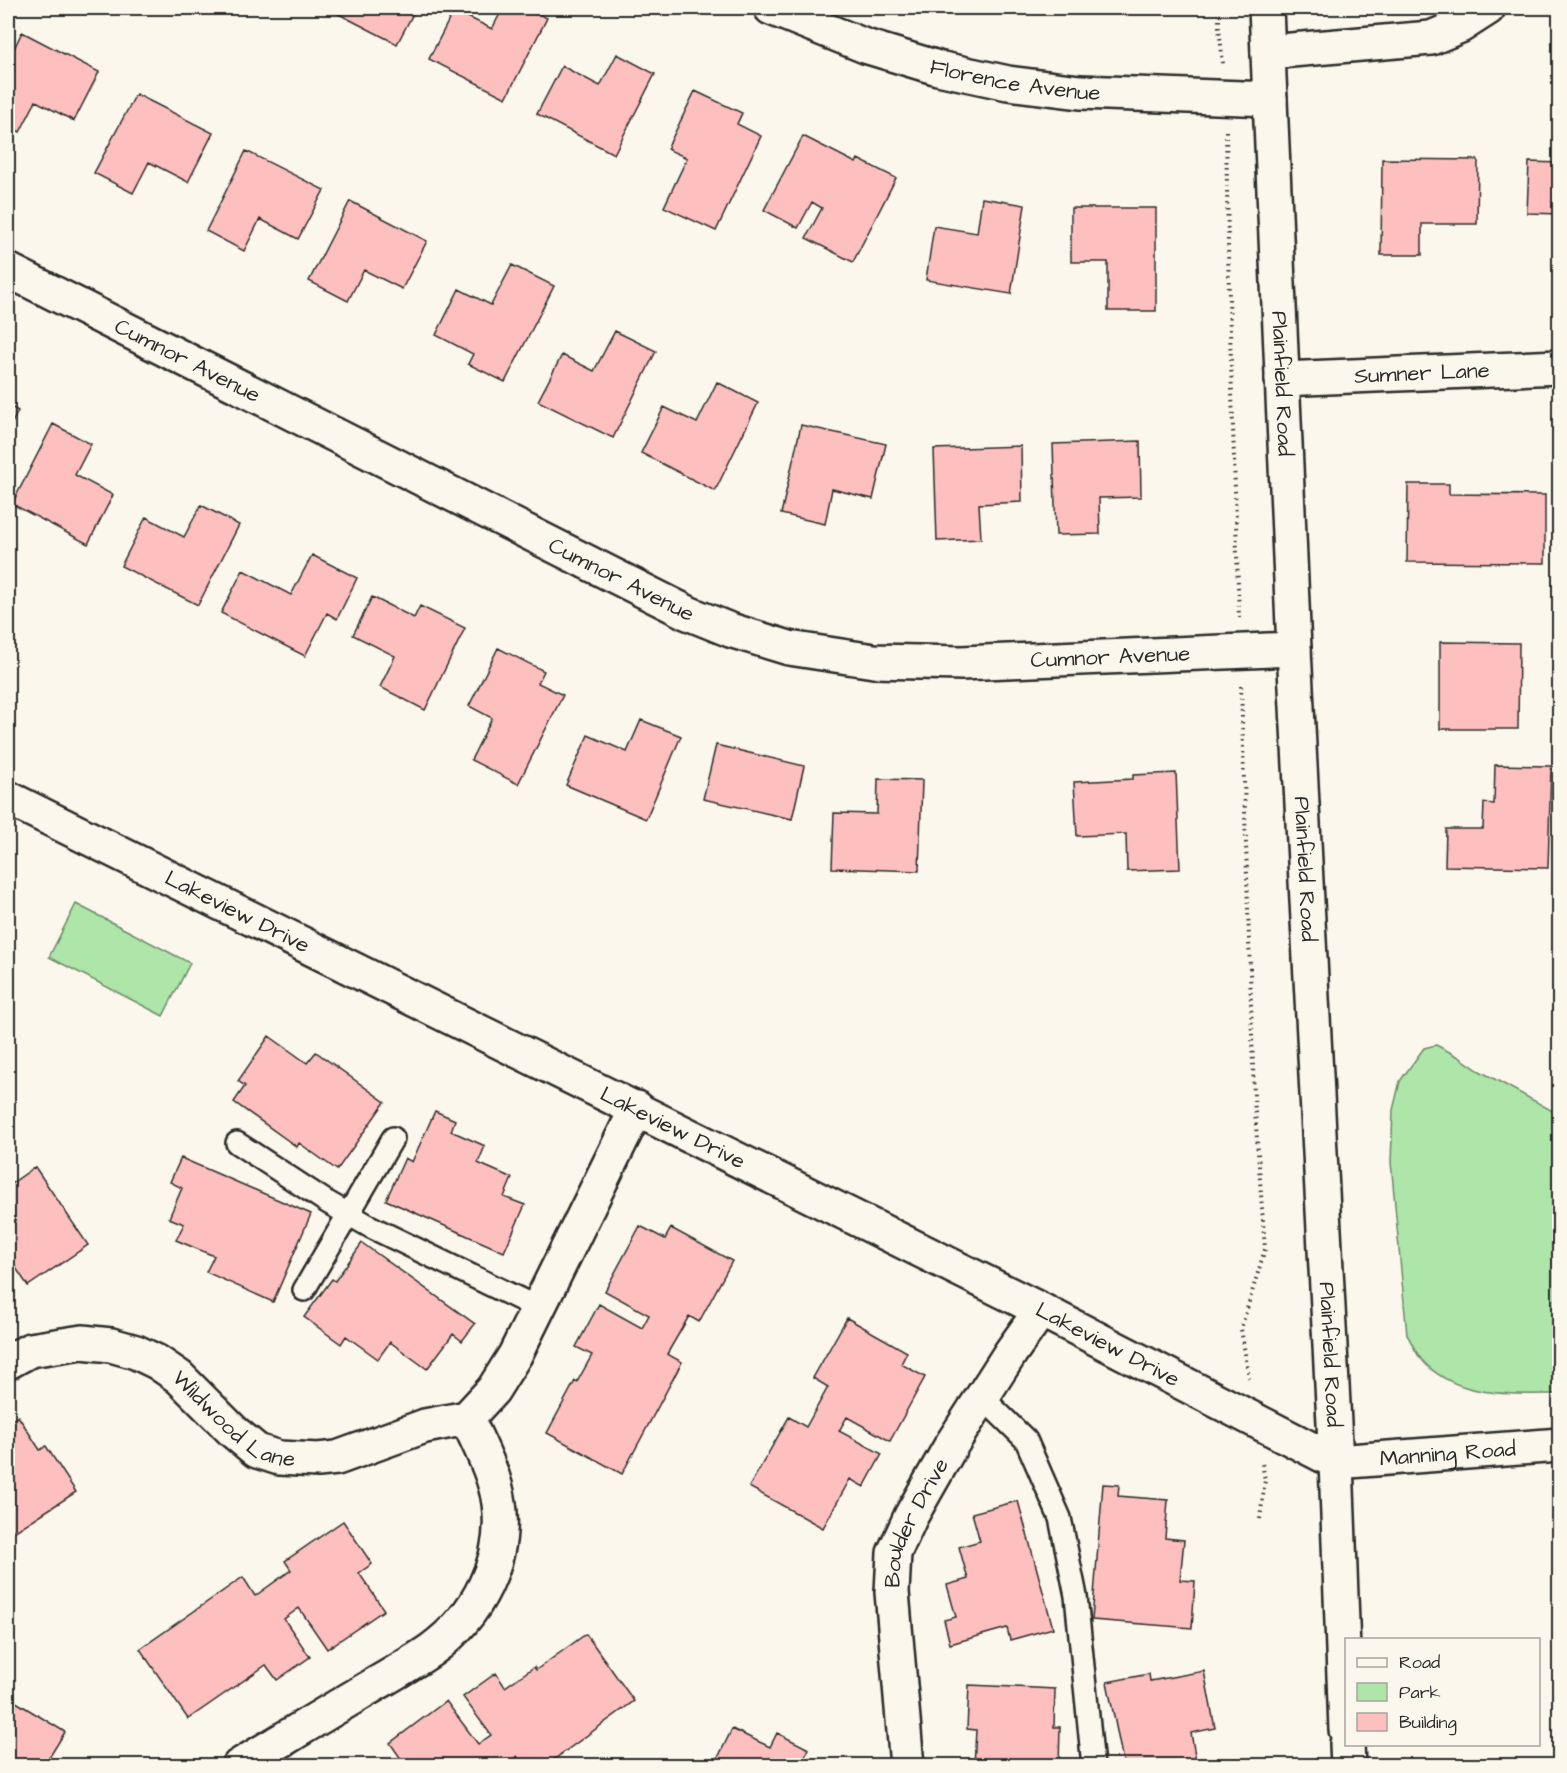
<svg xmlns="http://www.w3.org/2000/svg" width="1567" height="1773" font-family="'Architects Daughter',sans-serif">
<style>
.green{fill:#aee5a9;stroke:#6c886a;stroke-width:1.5}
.building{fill:#fdc0be;stroke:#2b2b2b;stroke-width:1.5}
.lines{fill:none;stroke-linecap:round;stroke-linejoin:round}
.lane-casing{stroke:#2b2b2b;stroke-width:26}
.street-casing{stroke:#2b2b2b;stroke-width:38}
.secondary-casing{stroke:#2b2b2b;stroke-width:38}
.path{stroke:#2b2b2b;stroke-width:4;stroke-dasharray:1.5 4.5;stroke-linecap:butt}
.lane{stroke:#fbf7ec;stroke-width:21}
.street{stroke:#fbf7ec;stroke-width:33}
.secondary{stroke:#fbf7ec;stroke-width:33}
.labels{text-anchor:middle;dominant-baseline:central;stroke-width:5;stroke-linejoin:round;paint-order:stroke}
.street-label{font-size:22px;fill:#2b2b2b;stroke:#fbf7ec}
</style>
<rect width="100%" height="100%" fill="#fbf7ec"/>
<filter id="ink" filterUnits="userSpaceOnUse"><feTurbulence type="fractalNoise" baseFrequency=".0167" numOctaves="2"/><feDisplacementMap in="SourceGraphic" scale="12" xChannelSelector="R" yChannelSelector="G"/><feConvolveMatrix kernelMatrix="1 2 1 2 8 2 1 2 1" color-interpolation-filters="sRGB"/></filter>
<g filter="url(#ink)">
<path class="green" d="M76,904L190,963L163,1016L49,957Z
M1436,1045L1459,1057L1478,1070L1551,1110L1559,1119V1394C1512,1394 1455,1399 1421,1359C1415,1352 1412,1342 1407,1335L1391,1162L1393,1110L1400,1081L1424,1048Z"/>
<path class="building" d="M327,8H416L397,44Z
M503,8H527L547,18L506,98L429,59L454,10L492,29Z
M22,32L99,72L74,121L36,101L20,132L8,126V61Z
M617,54L655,74L614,154L537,114L562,66L600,86Z
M695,91L742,113L737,124L761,136L716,231L664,207L687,158L667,149Z
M136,94L213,133L188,182L149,162L133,193L94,173Z
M803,136L856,163L858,159L896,178L853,262L806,238L822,208L812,202L798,228L764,210Z
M246,151L324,190L298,239L260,219L244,251L206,231Z
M1382,159L1478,160L1477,224H1422V255H1381Z
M1529,162L1560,163V214L1527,213Z
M982,198L1025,205L1011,294L926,280L934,226L977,233Z
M350,201L427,241L402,289L364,270L348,301L309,281Z
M1071,208H1156V311H1108V262H1071Z
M512,265L554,286L505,382L468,364L473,354L436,335L459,289L491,305Z
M615,331L656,351L613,438L538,401L562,355L594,371Z
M717,382L758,403L715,491L641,453L664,407L697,423Z
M8,405L18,411L8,431Z
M53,424L91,444L75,475L113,495L88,544L12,504Z
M801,425L886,444L873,499L832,489L825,524L781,514Z
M1140,441L1141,497L1099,498L1100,534L1056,535L1053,444Z
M1021,446L1022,502L979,504L981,539L937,541L934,449Z
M1408,484H1449V494L1545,495V563L1407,562Z
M201,505L239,525L198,605L121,566L146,517L184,537Z
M312,555L357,578L337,619L327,613L305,656L221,613L243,570L291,595Z
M372,597L414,618L420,606L465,628L425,710L380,687L395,656L353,635Z
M1440,642L1519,643L1518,729H1440Z
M498,648L544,671L538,683L563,695L518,784L471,760L492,718L469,706Z
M641,720L681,736L646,819L566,785L588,735L627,752Z
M716,745L804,766L792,819L703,799Z
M1495,765L1551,766L1548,868L1445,866L1446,829H1483L1484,803L1494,804Z
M1176,773L1180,869L1127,871L1126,834L1077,836L1074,782L1133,779V775Z
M878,779L922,780L919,871L832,868L834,813L877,814Z
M269,1036L307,1063L316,1052L385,1102L337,1170L299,1143L297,1147L234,1102L245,1086L238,1081Z
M435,1111L455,1120L451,1131L485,1146L478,1163L512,1178L504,1197L525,1205L504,1252L386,1200L405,1158L412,1162Z
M181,1158L311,1214L273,1302L206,1272L214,1256L176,1240L184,1224L169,1218L182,1188L170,1182Z
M35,1167L88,1245L28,1286L8,1256V1186Z
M640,1226L665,1239L671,1228L732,1261L699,1322L689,1316L667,1354L682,1362L622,1474L547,1433L575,1381L577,1382L592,1355L576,1347L599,1304L642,1328L649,1315L605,1291Z
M362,1243L475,1324L462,1341L453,1334L427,1369L390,1342L378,1359L346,1336L341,1344L304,1317L332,1279L335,1281Z
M847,1318L907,1352L901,1364L925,1377L890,1441L847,1417L839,1431L882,1454L864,1487L850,1479L823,1528L749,1487L789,1417L806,1427L828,1387L813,1378Z
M18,1416L40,1450L46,1446L76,1492L14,1532L8,1522V1423Z
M1103,1484L1119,1485L1118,1496L1168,1500L1165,1538L1184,1540L1180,1580L1195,1581L1192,1628L1092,1620Z
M1018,1501L1053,1628L1010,1640L1007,1628L950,1644L944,1620L956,1617L947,1585L968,1579L959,1547L980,1541L972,1513Z
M343,1521L372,1564L359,1573L384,1610L327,1649L299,1608L284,1619L310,1657L277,1680L266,1665L188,1719L140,1649L243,1577L255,1596L291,1570L285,1561Z
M586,1634L634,1701L545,1766H524L517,1756L504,1766H406L390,1743L446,1701L478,1744L491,1735L463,1697L496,1673L505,1687L534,1667L536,1670Z
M1204,1671L1215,1728L1191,1733L1197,1766H1124L1107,1682L1149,1674L1150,1681Z
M969,1685L1055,1689L1054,1727H1060L1059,1766H974L976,1730L967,1729Z
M8,1697L65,1732L44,1766H8Z
M732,1729L770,1747L777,1733L809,1749L800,1766H714Z"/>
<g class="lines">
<g class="lane-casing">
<path id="lane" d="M237,1143L327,1202L371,1227L538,1308
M304,1290L393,1138
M982,1397L1026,1440L1060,1518L1076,1596L1093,1766"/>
</g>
<g class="street-casing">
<g id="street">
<path id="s1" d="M771,8L865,46L938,68L1008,83L1080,92L1270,99"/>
<path d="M1268,52L1431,38L1460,26L1488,8"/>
<path id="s2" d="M8,270L688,613L730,630L789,648L874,661L961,663L1294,649"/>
<path id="s3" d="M1282,379L1560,367"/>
<path id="s4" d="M8,798L1041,1310L1336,1462"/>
<path id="s5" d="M8,1362L30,1350L82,1342L111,1345L136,1352L157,1362L179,1377L234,1432L257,1451L279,1458L318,1460L337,1458L425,1426L467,1418L493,1390L515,1355L637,1108"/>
<path d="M239,1766C279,1742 318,1718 357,1695C382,1680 408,1666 431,1650C477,1617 507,1560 499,1503C495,1474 479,1445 467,1418"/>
<path id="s6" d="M907,1766L892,1592L894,1553L911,1516L952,1444L1011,1352L1041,1310"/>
</g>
</g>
<g class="secondary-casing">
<g id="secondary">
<path id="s7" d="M1266,8L1294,649L1336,1462L1346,1730"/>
<path id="s8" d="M1336,1462L1560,1445"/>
<path d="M1347,1744L1348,1766"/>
</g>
</g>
<path class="path" d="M1219,8V27L1223,64
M1226,131L1229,298L1239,618
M1241,686L1254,1098L1265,1249L1241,1329L1249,1378
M1260,1519L1265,1480L1262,1463"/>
<use href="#lane" class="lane"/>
<use href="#street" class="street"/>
<use href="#secondary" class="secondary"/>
</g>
</g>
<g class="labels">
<g class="street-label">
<text stroke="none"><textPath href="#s1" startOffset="256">Florence Avenue</textPath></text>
<text stroke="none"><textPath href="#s2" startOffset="201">Cumnor Avenue</textPath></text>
<text stroke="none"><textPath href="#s3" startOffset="140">Sumner Lane</textPath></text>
<text stroke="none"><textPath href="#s7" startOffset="376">Plainfield Road</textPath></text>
<text stroke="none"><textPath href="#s2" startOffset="687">Cumnor Avenue</textPath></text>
<text stroke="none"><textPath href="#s2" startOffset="1191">Cumnor Avenue</textPath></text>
<text stroke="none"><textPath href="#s7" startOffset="862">Plainfield Road</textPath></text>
<text stroke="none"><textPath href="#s4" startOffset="256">Lakeview Drive</textPath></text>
<text stroke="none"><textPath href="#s4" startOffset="742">Lakeview Drive</textPath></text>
<text stroke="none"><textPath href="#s4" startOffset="1228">Lakeview Drive</textPath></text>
<text stroke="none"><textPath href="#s7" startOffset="1348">Plainfield Road</textPath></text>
<text stroke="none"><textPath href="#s5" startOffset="254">Wildwood Lane</textPath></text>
<text stroke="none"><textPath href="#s8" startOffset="112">Manning Road</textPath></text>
<text stroke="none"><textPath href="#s6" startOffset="249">Boulder Drive</textPath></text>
</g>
</g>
<rect width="1567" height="1773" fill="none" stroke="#fbf7ec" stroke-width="30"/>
<rect x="15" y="15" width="1537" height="1743" fill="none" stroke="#2b2b2b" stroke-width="2" filter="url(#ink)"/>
<rect x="1345" y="1638" width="195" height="108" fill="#fbf7ec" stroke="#a8a59f" stroke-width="1.5"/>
<rect x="1357" y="1658" width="30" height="9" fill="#fbf7ec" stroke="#a8a59f" stroke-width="1.5"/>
<text x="1399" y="1668" font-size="18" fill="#2b2b2b">Road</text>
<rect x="1357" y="1683" width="30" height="18" fill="#aee5a9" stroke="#a8a59f" stroke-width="1.5"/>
<text x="1399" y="1698" font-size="18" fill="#2b2b2b">Park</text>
<rect x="1357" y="1713" width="30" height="18" fill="#fdc0be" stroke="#a8a59f" stroke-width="1.5"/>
<text x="1399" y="1728" font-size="18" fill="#2b2b2b">Building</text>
</svg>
